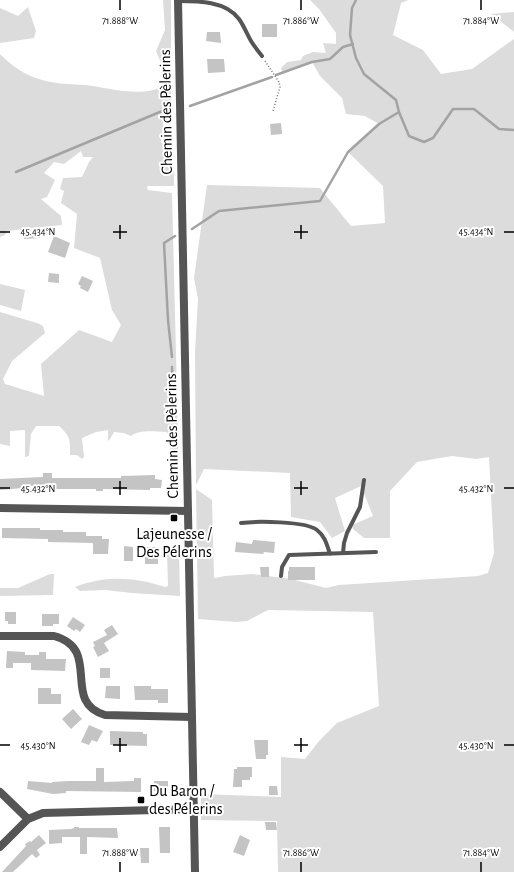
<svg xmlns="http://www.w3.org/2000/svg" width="514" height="872" font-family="'Alegreya Sans',sans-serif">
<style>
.green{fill:#dcdcdc}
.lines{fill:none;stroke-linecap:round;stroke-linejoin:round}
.stream{stroke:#a3a3a3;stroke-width:2.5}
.building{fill:#c4c4c4}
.path{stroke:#777;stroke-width:1.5;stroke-dasharray:1 2;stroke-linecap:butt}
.service{stroke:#555;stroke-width:4}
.minor{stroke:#555;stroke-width:8}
.tertiary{stroke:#555;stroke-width:8}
.ticks{fill:none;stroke:#000;stroke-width:1.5}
.poi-dot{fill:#000;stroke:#fff;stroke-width:1.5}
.labels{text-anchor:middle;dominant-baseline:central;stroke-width:4;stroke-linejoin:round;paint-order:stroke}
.street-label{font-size:16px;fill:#000;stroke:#fff}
.poi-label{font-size:16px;fill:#000;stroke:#fff}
.ticks-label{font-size:10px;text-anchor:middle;fill:#000;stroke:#fff;stroke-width:4;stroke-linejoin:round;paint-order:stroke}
</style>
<rect width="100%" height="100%" fill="#fff"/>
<path class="green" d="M163,0H171V103L165,108L161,143L173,142L174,186H147L148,190L172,193L179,474L170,465L171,452L168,433L166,432C155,432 141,429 131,436L124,433L114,432L110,439L108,441V430L96,432L82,438L84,457L82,459L77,455H70C70,440 71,437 59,426H36L31,434L29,456L25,457V430L10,431V446L0,444V312L37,323L43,326L45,333L12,361L3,379L5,384L44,396L41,364L79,330L112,342L121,325L112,310L100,258L74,248L77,214L61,203L64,191L60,189L63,178L82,177L89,162L93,157H83L81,151L64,164L54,162L44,173L55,180L47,197L41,199L61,216L62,225L7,231L5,235L0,237V54C10,64 23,74 36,78C52,84 68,84 85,85C110,88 141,98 164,86L166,75L156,51L165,30Z
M310,0H408L401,3L393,35L423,50L441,74L472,69L514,39V872H278L277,821L201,820V794L281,797V757L305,759L319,741L337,723L379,706L373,612L268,610L247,621L236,622L198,619L196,489L212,500L214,578L225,576L252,574L291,579L326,588L339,585L478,576L488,573L494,553L489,457L476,459L452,456L417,462L390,491V538H364L353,529L352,525L373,516L361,486L335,498L345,531L332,538L320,522L291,517L290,473L204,469L196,485L195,352L198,299L194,278L207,185L320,188L351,226L385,223L383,186L348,152L379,124L365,116L346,114L342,98L320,76L312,62L283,73L281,68L287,62L301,60L303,56L313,52L326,53L323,43L336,44V33L319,9Z
M28,7L36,31L34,38L0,43V8L18,16Z
M514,12V32L491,14Z
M0,284L25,290L21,311L0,305Z
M172,546L179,553L180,596L132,593L105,590L80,591L75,587C105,575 135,577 165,587L168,586L167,549Z
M50,574H54L53,595L0,596V588H18Z"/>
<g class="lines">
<path class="stream" d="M356,0L352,8L350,35L356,58L364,74L396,100L399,112L409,136L424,142L433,138L453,109H474L499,129L514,130
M276,75L312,62L330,59L343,47L353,44
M190,106L272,77
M16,172L167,109
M192,229L219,211L320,201L348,152L379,124L399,112
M172,357L168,320L164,243L175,236
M172,367L174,421"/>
</g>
<path class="building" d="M262,24H277V37H262Z
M207,32H220L221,43L206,41Z
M207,59H224L225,72L208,73Z
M281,123L282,134L271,135L270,124Z
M39,230L40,238L24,239V231Z
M54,236L70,243L65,258L48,252Z
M49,273L59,274V283L48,282Z
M82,276L93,281L88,292L80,288L81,286L78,284Z
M43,473H52V478H121V476L155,475V479L162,480L161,488H150V490L103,489V491H96V489H43V486H22L23,488L0,490V479L43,477Z
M2,528H40V530H63V532H86V536H102V539H109L108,554H93V543L48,542V539L2,538Z
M253,540L275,542L274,553L264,552L263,554L235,552L236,542L252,544Z
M124,546L133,547V561H124Z
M145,547H158V564H145Z
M260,567H269V577H261Z
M289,567H315V580H288V571H289Z
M5,612H16V624H8V621H5Z
M42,614H59V624H53V626H42Z
M73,617L85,625L80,632L76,629L74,631L67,626Z
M112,625L118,634L104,643L109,651L98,657L93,647L95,646L93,642L107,635L104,630Z
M7,651L25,652V655H39V652H46V659H66L65,671L31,670V663H13V668H6Z
M100,668H110V678H100Z
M106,686H120V699L105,698Z
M134,686H151V689H168V703H158V700H135Z
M38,688H51V694H61V704H38Z
M73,709L82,719L71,729L62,719Z
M89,725L103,731L97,742L92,740L89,745L81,742Z
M110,731L143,732V734H147V746L110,745Z
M254,740H268V755H266V759H256Z
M237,767H252V777H250V780H242V787H233L234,769H237Z
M96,768H104V782L134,781V778H141V792L66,791V793L53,794L27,789L28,781L52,783V782L68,781H96Z
M154,781H168V791H154Z
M269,786H277L278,795H269Z
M265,822H276L277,830H266Z
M74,827H79V828H117L118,838L87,837V854H80V837H62V843L49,844V830L71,829L74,828Z
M159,827H170V853H160Z
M39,835L46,843L37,850L40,855L36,858L32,854L13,872H2L26,846L25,844L30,841L31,842Z
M240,835L250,840L244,856L233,852Z
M140,848H149V863H141Z"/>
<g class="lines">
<path class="path" d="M265,61L279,82L280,87L273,111"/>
<path class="service" d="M178,1C198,1 226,1 239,19C244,26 247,34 251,41C254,46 258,51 262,56
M241,523C256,521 306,521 317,530C325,536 327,545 330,554
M343,553L344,543L347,533L360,507L364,480
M281,576L282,567L289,555L376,552"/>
<path class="minor" d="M0,508L188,511
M0,636H54C103,649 60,702 105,715L192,717
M0,792L28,819
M0,847L28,819L43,813L193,809"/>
<path class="tertiary" d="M178,0L195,872"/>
</g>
<path class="ticks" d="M120,0V10M301,0V10M481,0V10M120,225V239M301,225V239M0,232H10M113,232H127M294,232H308M504,232H514M120,481V495M301,481V495M0,488H10M113,488H127M294,488H308M504,488H514M120,738V752M301,738V752M0,745H10M113,745H127M294,745H308M504,745H514M120,862V872M301,862V872M481,862V872"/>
<g class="poi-dot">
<rect x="170" y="514" width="8" height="8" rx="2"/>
<rect x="137" y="796" width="8" height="8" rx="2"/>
</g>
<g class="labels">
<g class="street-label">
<text transform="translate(166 112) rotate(-91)">Chemin des Pèlerins</text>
<text transform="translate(172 436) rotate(-91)">Chemin des Pèlerins</text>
</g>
<g class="poi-label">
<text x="174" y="534">Lajeunesse /<tspan x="174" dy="18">Des Pélerins</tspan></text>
<text x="149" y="791" text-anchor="start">Du Baron /<tspan x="149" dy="18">des Pélerins</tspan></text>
</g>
</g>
<g class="ticks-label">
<text x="120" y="24">71.888°W</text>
<text x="301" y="24">71.886°W</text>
<text x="481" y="24">71.884°W</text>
<text x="38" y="235">45.434°N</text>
<text x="476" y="235">45.434°N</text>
<text x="38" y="492">45.432°N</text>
<text x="476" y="492">45.432°N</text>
<text x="38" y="749">45.430°N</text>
<text x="476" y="749">45.430°N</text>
<text x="120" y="856">71.888°W</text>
<text x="301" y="856">71.886°W</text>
<text x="481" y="856">71.884°W</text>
</g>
</svg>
